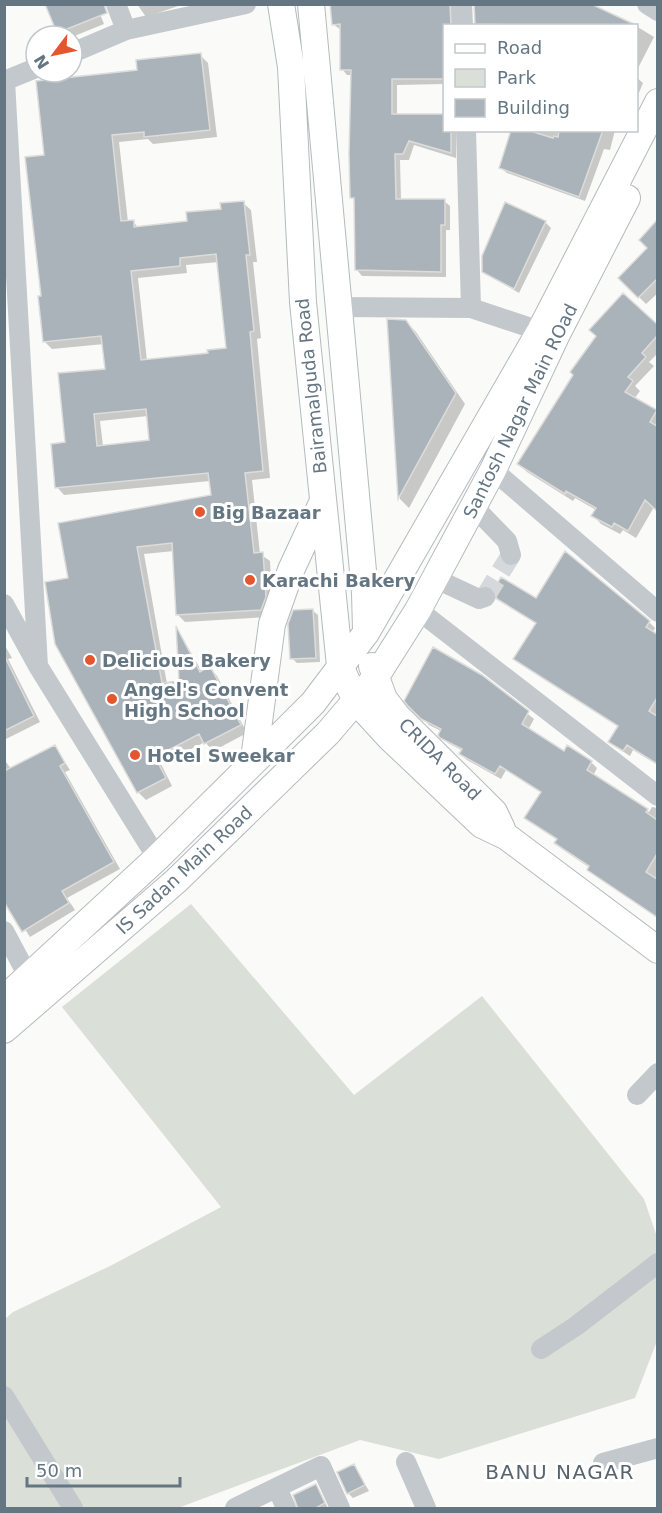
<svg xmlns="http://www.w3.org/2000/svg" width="662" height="1513" font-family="'DejaVu Sans',sans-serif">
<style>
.green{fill:#dadfd7}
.shadow{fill:#0003;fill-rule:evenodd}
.building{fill:#aab3b9;stroke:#dcdcda;stroke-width:1.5;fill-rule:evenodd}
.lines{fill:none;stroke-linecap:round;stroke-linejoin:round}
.minor-tunnel{stroke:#d5d9db;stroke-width:20;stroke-dasharray:20 10;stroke-linecap:butt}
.major-casing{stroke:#b5babe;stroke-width:28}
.minor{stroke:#c3c8cc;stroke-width:20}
.major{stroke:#fff;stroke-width:26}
.poi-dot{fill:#e4572e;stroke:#fff;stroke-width:2}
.labels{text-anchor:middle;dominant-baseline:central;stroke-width:6;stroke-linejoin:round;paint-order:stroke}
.street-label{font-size:18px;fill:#657683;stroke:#fff}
.poi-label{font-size:18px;font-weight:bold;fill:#657683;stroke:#fff;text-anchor:start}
.neighbourhood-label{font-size:20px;letter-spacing:1.5px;fill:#57646e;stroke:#fff}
</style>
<rect width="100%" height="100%" fill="#fafaf8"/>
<path class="green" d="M191,904L354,1095L482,996L644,1199L657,1237V1341L635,1398L439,1459L360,1440L178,1508H5L4,1320L13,1312L112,1265L221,1207L62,1007Z"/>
<path class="shadow" d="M47,4H96L104,24L72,37L62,36Z
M137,4H184L146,17Z
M332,4H457L458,26H444V84L397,85V116H444V130H456V158L414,145L409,160H400L401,201H444L450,206V230H446V277L362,276L357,270L355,201L352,197V75H347L342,69L341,30L333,24Z
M476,24L635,26H478Z
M636,26L654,37L636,72Z
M200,55L208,63L217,137L153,144L148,139L119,142L128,222H133L139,228L189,222L243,203L251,210L257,262H253L261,338L257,339L270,478L252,480L260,554L270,561L272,605L268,617L185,622L177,614L174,551L144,554L167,684L181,683L178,630L202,672L210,668L217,676L247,733L213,751L205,742L161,764L172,786L146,800L138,792L69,580L212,497L210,481L64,495L57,487L67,444L106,370L104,344L52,349L45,342L43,297L45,156L138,72ZM219,262L228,349L209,355L147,361L138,278L187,273L186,265ZM148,416L151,441L103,446L100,421Z
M636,77L643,83L636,100Z
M513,130H615L610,150L604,149L585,201L507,173L501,168Z
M506,204L546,223L551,228L519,293L483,272Z
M658,222V293L646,304L620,278L649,248L641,240Z
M623,295L658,326V353L649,362L654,366L635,386L640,391L634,399L658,413V510L654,507L636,538L623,530L620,534L601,524L593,515L596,510L575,498L573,501L527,472L519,464Z
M389,321H405L416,332L465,404L409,508L400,499Z
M498,598L536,600L649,622L655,628L652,633L658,636V765L633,750L630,756L616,747L610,741L619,727L515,659L537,624Z
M312,610L318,615L320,662L297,663L292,658Z
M4,644L12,658L8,659L40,722L4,740Z
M481,676L534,719L528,730L564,753L568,747L591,762L597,768L593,776L649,812L652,807L658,808V918L595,875L590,868L562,849L556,843L558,840L526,817L542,793L506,770L501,779L467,760L461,754L463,751L448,743L440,735L441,731L429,725L406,701Z
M55,747L70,770L65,772L120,869L67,898L75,910L30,937L4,897V759L11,769Z
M354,1466L369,1491L353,1498L348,1493Z
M316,1486L328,1508H299Z"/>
<path class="building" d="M45,4H104L107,13L57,33Z
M330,4H450L451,26H444V79H392V114H444V130H451V153L409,141L403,154H395L396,199H445V225H441V272L355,270L354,198H350L349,154L351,70H340V24L332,25Z
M474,4H591L638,26L475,24Z
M201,53L210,130L144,137V132L112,135L121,221L134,220V227L187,221L186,212L221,209L220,203L244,201L250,255H246L254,331L250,332L263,471L245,473L254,553L263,552L266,597L261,610L176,615L172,543L137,547L162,683L179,681L176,626L200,672L210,666L241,725L204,744L199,734L155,757L166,778L137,793L55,644L45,582L68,578L58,523L211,495L208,473L55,488L51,444L65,442L58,373L105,369L101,336L43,342L38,296H41L25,157L44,155L36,81L137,70L136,60ZM216,254L226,348L207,350L208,353L141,360L131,271L180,266V258ZM146,409L149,440L97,446L94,414Z
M511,130H527L553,138L554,136L558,137L559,130H603L579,197L499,168Z
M505,202L546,221L514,289L482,272V256Z
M657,220V279L638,298L618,278L647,248L639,240Z
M623,293L657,324V336L642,353L646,357L628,377L633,381L625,392L657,410L650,422L657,426V511L645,500L628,531L614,523L612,527L591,516L596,508L566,491L565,494L517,464L573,375L570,372L596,336L589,330Z
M387,319L406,320L456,393L398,499Z
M565,551L650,621L646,627L657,634V698L649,711L657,716V764L627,745L623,751L608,742L618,726L513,659L536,623L497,599L494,589L501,577L536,598Z
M313,609L316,658L290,659L288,624L293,610Z
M433,647L482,675L529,711L522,724L564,751L567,745L592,761L587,770L648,809L646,812L657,820V854L646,872L657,879V917L587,870L589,866L554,843L557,839L524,818L541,792L500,766L495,774L459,754L462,749L440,738L438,735L441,729L421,719L408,706L404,701Z
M4,655L34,716L4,731Z
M55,745L65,763L60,766L114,862L62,891L69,903L22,932L4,902V771Z
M354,1464L365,1485L347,1494L337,1472Z
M316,1484L325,1503L314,1509H298L293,1495Z"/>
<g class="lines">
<path class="minor-tunnel" d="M485,597L511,555"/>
<g class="major-casing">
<path id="major" d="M281,4L291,67L303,302L340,666L356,701L389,737L482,825L507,837L658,950
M311,4L365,593L366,630
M372,666L384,699L397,716L494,812L502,829
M254,759L272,624L291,570L323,501
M4,999L157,858L313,703L366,633L540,331L658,102
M4,1030L176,881L328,733L375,678L418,610L493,470L557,334L627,198"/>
</g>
<path class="minor" d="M116,4L126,30
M462,4L463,26
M647,4L658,11
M72,53L126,30L246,4
M4,81L36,68
M5,81L38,666
M466,130L471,308
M339,307L471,308L540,331
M493,470L658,612
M473,506L507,541L511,555
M434,578L479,599L485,597
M4,604L38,666L157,858
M418,610L658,796
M4,931L29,978
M637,1095L658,1073
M541,1349L576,1326L658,1263
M4,1396L73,1508
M406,1462L426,1508
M603,1463L658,1448
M277,1488L286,1508
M235,1508L321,1466L340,1508"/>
<use href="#major" class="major"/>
</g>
<g class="poi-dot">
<circle cx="200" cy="512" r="6"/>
<circle cx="250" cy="580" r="6"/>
<circle cx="90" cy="660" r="6"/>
<circle cx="112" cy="699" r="6"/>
<circle cx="135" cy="755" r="6"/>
</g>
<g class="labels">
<g class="street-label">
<text transform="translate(311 386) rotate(-96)">Bairamalguda Road</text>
<text transform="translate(520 411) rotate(-64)">Santosh Nagar Main ROad</text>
<text transform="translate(440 759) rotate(45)">CRIDA Road</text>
<text transform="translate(184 870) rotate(-43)">IS Sadan Main Road</text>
</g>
<g class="poi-label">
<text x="212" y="512">Big Bazaar</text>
<text x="262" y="580">Karachi Bakery</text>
<text x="102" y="660">Delicious Bakery</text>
<text x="124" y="689">Angel's Convent<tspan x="124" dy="21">High School</tspan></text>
<text x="147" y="755">Hotel Sweekar</text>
</g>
<g class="neighbourhood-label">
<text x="560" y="1472">BANU NAGAR</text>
</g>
</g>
<rect width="662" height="1513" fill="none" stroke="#657683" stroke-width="12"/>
<rect x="443" y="24" width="195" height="108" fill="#ffffff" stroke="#c1c8cd" stroke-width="1.5"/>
<rect x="455" y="44" width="30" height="9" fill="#ffffff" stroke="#c1c8cd" stroke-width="1.5"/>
<text x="497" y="54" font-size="18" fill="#657683">Road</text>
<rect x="455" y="69" width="30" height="18" fill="#dadfd7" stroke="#c1c8cd" stroke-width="1.5"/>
<text x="497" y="84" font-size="18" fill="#657683">Park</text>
<rect x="455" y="99" width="30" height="18" fill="#aab3b9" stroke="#c1c8cd" stroke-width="1.5"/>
<text x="497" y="114" font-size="18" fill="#657683">Building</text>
<g transform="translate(54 54) rotate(238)"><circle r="28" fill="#ffffff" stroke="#c1c8cd" stroke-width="1.5"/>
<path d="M0-4.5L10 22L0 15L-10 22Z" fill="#e4572e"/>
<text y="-9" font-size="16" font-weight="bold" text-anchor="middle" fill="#657683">N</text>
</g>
<path d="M27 1477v9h153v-9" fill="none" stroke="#657683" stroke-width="3"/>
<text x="36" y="1477" font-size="18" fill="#657683" stroke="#ffffff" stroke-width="4.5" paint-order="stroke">50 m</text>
</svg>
